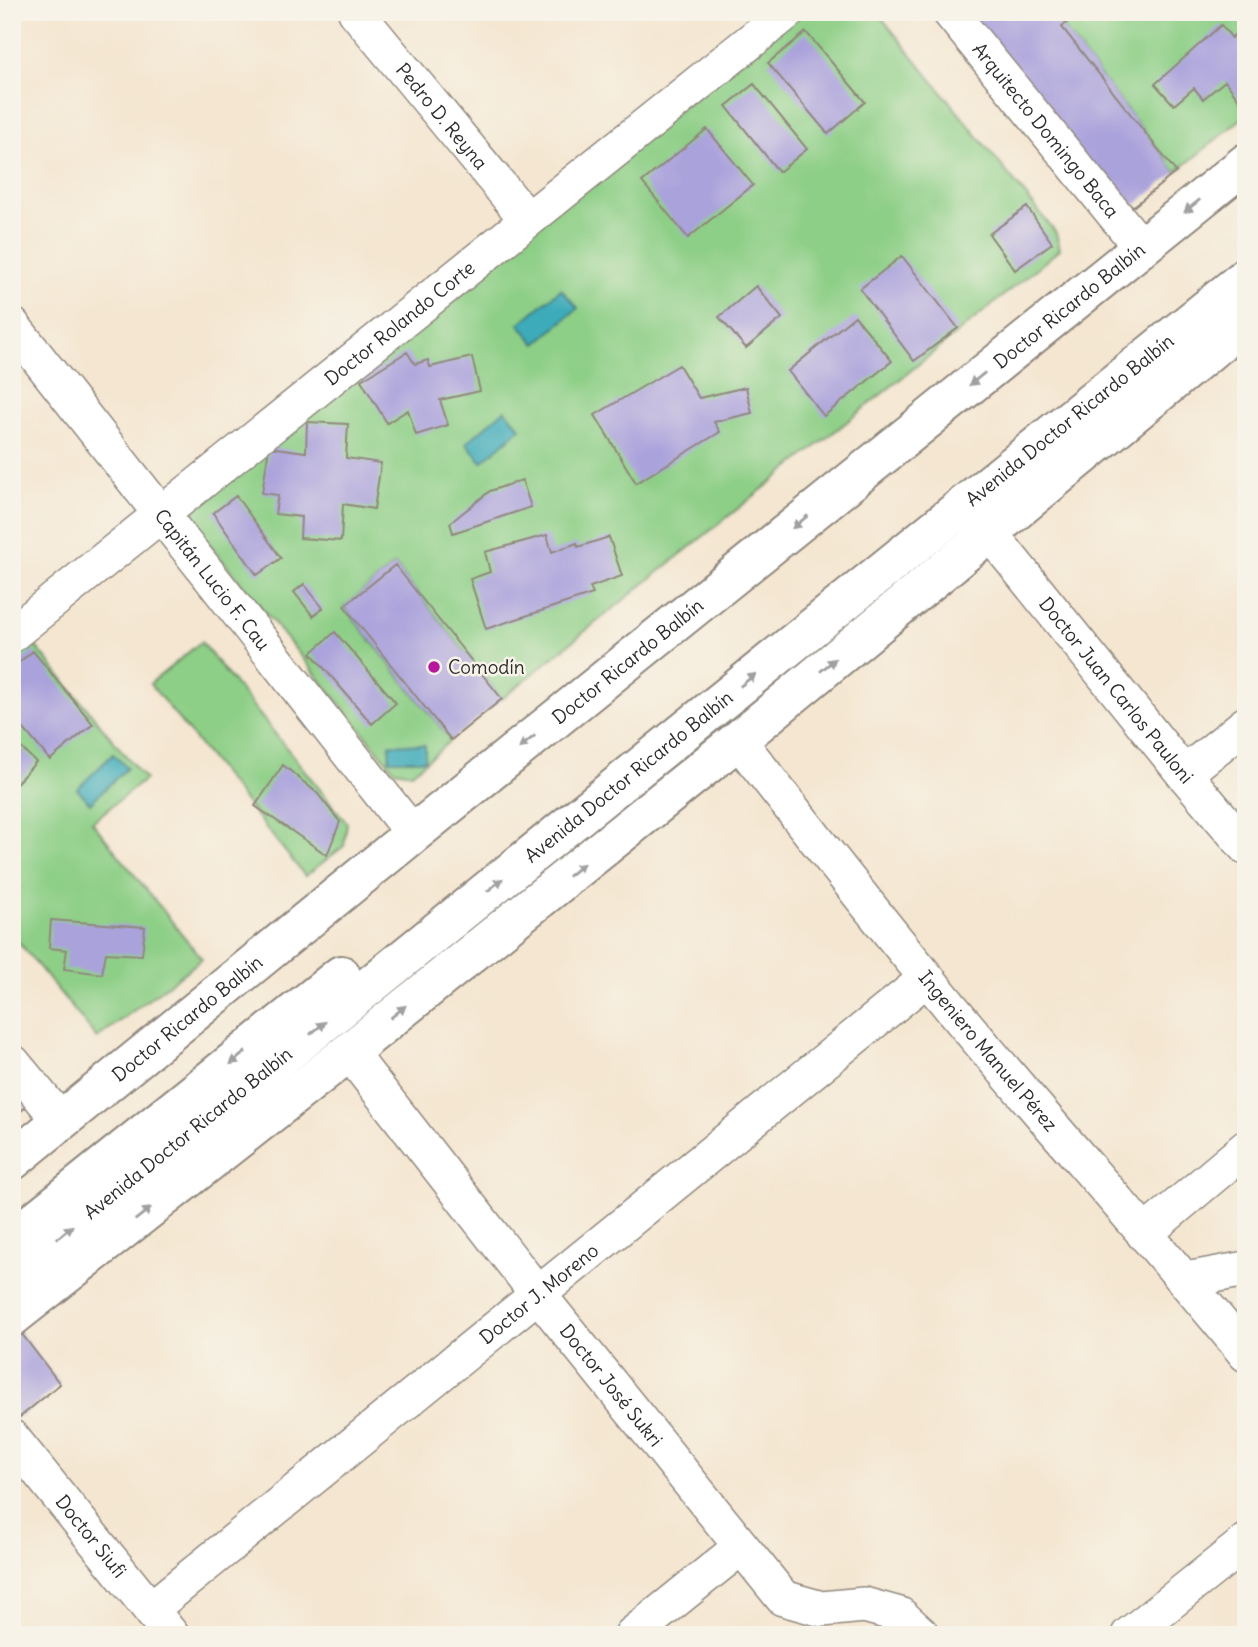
<svg xmlns="http://www.w3.org/2000/svg" width="1258" height="1647" font-family="Delius,sans-serif">
<style>
.green{fill:#8ecf87;stroke:#5c7d59;stroke-width:2}
.water{fill:#3cabb9;stroke:#346b72;stroke-width:2}
.building{fill:#aaa2db}
.lines{fill:none;stroke-linecap:round;stroke-linejoin:round}
.minor-casing{stroke:#90887e;stroke-width:38}
.tertiary-casing{stroke:#90887e;stroke-width:42}
.secondary-casing{stroke:#90887e;stroke-width:42}
.minor{stroke:#fff;stroke-width:35}
.tertiary{stroke:#fff;stroke-width:38}
.secondary{stroke:#fff;stroke-width:38}
.oneway{fill:#a0a0a0}
.poi-dot{fill:#b5179e;stroke:#f7f3e8;stroke-width:2.5}
.labels{text-anchor:middle;dominant-baseline:central;stroke-width:5;stroke-linejoin:round;paint-order:stroke}
.street-label{font-size:19px;fill:#2b2b2b;stroke:#f7f3e8}
.poi-label{font-size:19px;fill:#2b2b2b;stroke:#f7f3e8;text-anchor:start}
</style>
<rect width="100%" height="100%" fill="#f7f3e8"/>
<filter id="ink" filterUnits="userSpaceOnUse"><feTurbulence type="fractalNoise" baseFrequency=".0143" numOctaves="2"/><feDisplacementMap in="SourceGraphic" scale="14" xChannelSelector="R" yChannelSelector="G"/><feConvolveMatrix kernelMatrix="1 2 1 2 8 2 1 2 1" color-interpolation-filters="sRGB"/></filter>
<filter id="wash" filterUnits="userSpaceOnUse"><feTurbulence type="fractalNoise" baseFrequency=".00686" numOctaves="4" result="noise"/><feDisplacementMap in="SourceGraphic" scale="28" xChannelSelector="R" yChannelSelector="G"/><feGaussianBlur stdDeviation="1.57" result="paint"/><feColorMatrix in="noise" values="0 0 0 0 0 0 0 0 0 0 0 0 0 0 0 0 0 1.4 0 .05"/><feComposite in="paint" operator="in"/></filter>
<g filter="url(#wash)">
<rect width="100%" height="100%" fill="#f4e6d0"/>
<path class="green" d="M800,12H877L1056,233L1060,249C876,402 686,547 502,699L395,565L344,607L451,740L412,773L394,770L189,519L193,502Z
M1078,12H1246V115L1176,172L1062,27Z
M201,642L347,823L344,846L305,876L150,684Z
M33,643L145,779L92,822L202,959L97,1038L12,934V660Z"/>
<path class="water" d="M561,289L578,308L536,344L519,324Z
M505,410L521,428L482,462L466,443Z
M390,744L425,745V760H389Z
M113,754L127,768L90,803L77,789Z"/>
<g id="blocks">
<path class="building" d="M968,12H1078L1062,27L1176,172L1134,206L1114,199Z
M1221,25L1232,38L1234,35L1246,50V103L1243,105L1225,81L1203,99L1194,88L1174,105L1155,84Z
M806,32L865,102L828,134L768,63Z
M754,84L807,149L779,172L726,106Z
M707,129L753,185L688,238L642,182Z
M1027,207L1052,243L1015,270L989,234Z
M902,256L958,328L914,361L860,289Z
M756,286L782,318L746,348L719,317Z
M855,316L892,361L824,416L788,371Z
M407,352L415,364L428,360L430,367L472,357L480,391L440,400L448,425L416,435L408,410L387,423L361,380Z
M679,365L699,398L746,387L752,413L714,422L720,432L636,483L595,415Z
M307,422L348,424L346,458L381,463L374,509L343,504L341,541L300,538L301,517L275,514L278,495L262,493L269,447L306,452Z
M522,480L531,507L453,533L450,523L490,491Z
M236,496L281,558L257,575L213,513Z
M547,535L552,552L577,543L578,547L609,537L622,576L590,587L593,594L486,629L470,579L490,572L485,552Z
M395,565L502,699L451,740L344,606Z
M304,584L323,608L313,616L294,592Z
M335,632L396,703L372,724L311,653Z
M33,651L93,724L50,760L12,715V668Z
M12,739L36,762L12,788Z
M283,765L317,793L340,822L327,855L255,806Z
M51,920L145,927L142,955L106,953L102,974L64,969L67,950L49,948Z
M12,1090L26,1107L12,1118Z
M15,1325L60,1384L20,1417L12,1407V1328Z"/>
</g>
</g>
<g filter="url(#ink)">
<use href="#blocks" fill-opacity="0" stroke="#90887e" stroke-width="2"/>
<g class="lines">
<g class="minor-casing">
<g id="minor">
<path id="s1" d="M356,12L527,219"/>
<path id="s2" d="M950,12L1141,247"/>
<path id="s3" d="M12,325L413,834"/>
<path id="s4" d="M989,532L1184,774L1246,847"/>
<path id="s5" d="M12,634L787,12"/>
<path id="s6" d="M738,740C800,819 862,899 926,977C1030,1105 1142,1226 1246,1354"/>
<path d="M1184,774L1246,724"/>
<path id="s7" d="M349,1052L537,1293L783,1598L822,1609L864,1605L900,1615L922,1635"/>
<path d="M12,1062L61,1121"/>
<path d="M1144,1234L1246,1148"/>
<path d="M1186,1280L1246,1269"/>
<path id="s8" d="M12,1438L171,1635"/>
<path id="s9" d="M151,1609L927,978"/>
<path d="M632,1635L741,1547"/>
<path d="M1129,1635L1246,1542"/>
</g>
</g>
<g class="tertiary-casing">
<g id="tertiary">
<path id="s10" d="M12,1161L413,834L1246,163"/>
<path d="M12,1317L349,1052L738,740L1246,321"/>
</g>
</g>
<g class="secondary-casing">
<g id="secondary">
<path d="M12,1239L341,975"/>
<path id="s11" d="M12,1275L1246,277"/>
</g>
</g>
<use href="#minor" class="minor"/>
<use href="#tertiary" class="tertiary"/>
<use href="#secondary" class="secondary"/>
</g>
<defs><path id="oneway-solid" d="M-6-.8H1V-3.2L6.5 0L1 3.2V.8H-6Z" transform="scale(1.75)"/></defs>
<g class="oneway">
<use href="#oneway-solid" transform="translate(1192 206) rotate(141)"/>
<use href="#oneway-solid" transform="translate(977 379) rotate(141)"/>
<use href="#oneway-solid" transform="translate(800 522) rotate(141)"/>
<use href="#oneway-solid" transform="translate(828 665) rotate(-40)"/>
<use href="#oneway-solid" transform="translate(748 680) rotate(-39)"/>
<use href="#oneway-solid" transform="translate(527 742) rotate(141)"/>
<use href="#oneway-solid" transform="translate(576 870) rotate(-39)"/>
<use href="#oneway-solid" transform="translate(495 885) rotate(-39)"/>
<use href="#oneway-solid" transform="translate(398 1012) rotate(-39)"/>
<use href="#oneway-solid" transform="translate(318 1028) rotate(-39)"/>
<use href="#oneway-solid" transform="translate(238 1058) rotate(141)"/>
<use href="#oneway-solid" transform="translate(143 1214) rotate(-38)"/>
<use href="#oneway-solid" transform="translate(65 1232) rotate(-39)"/>
</g>
</g>
<circle class="poi-dot" cx="434" cy="667" r="7"/>
<g class="labels">
<g class="street-label">
<text stroke="none"><textPath href="#s1" startOffset="135">Pedro D. Reyna</textPath></text>
<text stroke="none"><textPath href="#s2" startOffset="152">Arquitecto Domingo Baca</textPath></text>
<text stroke="none"><textPath href="#s10" startOffset="1360">Doctor Ricardo Balbín</textPath></text>
<text stroke="none"><textPath href="#s5" startOffset="497">Doctor Rolando Corte</textPath></text>
<text stroke="none"><textPath href="#s11" startOffset="1360">Avenida Doctor Ricardo Balbín</textPath></text>
<text stroke="none"><textPath href="#s3" startOffset="324">Capitán Lucio F. Cau</textPath></text>
<text stroke="none"><textPath href="#s10" startOffset="793">Doctor Ricardo Balbín</textPath></text>
<text stroke="none"><textPath href="#s4" startOffset="203">Doctor Juan Carlos Pauloni</textPath></text>
<text stroke="none"><textPath href="#s11" startOffset="793">Avenida Doctor Ricardo Balbín</textPath></text>
<text stroke="none"><textPath href="#s10" startOffset="226">Doctor Ricardo Balbín</textPath></text>
<text stroke="none"><textPath href="#s6" startOffset="399">Ingeniero Manuel Pérez</textPath></text>
<text stroke="none"><textPath href="#s11" startOffset="226">Avenida Doctor Ricardo Balbín</textPath></text>
<text stroke="none"><textPath href="#s9" startOffset="500">Doctor J. Moreno</textPath></text>
<text stroke="none"><textPath href="#s7" startOffset="424">Doctor José Sukri</textPath></text>
<text stroke="none"><textPath href="#s8" startOffset="126">Doctor Siufi</textPath></text>
</g>
<g class="poi-label">
<text x="448" y="667">Comodín</text>
</g>
</g>
<rect width="1258" height="1647" fill="none" stroke="#f7f3e8" stroke-width="42"/>
</svg>
